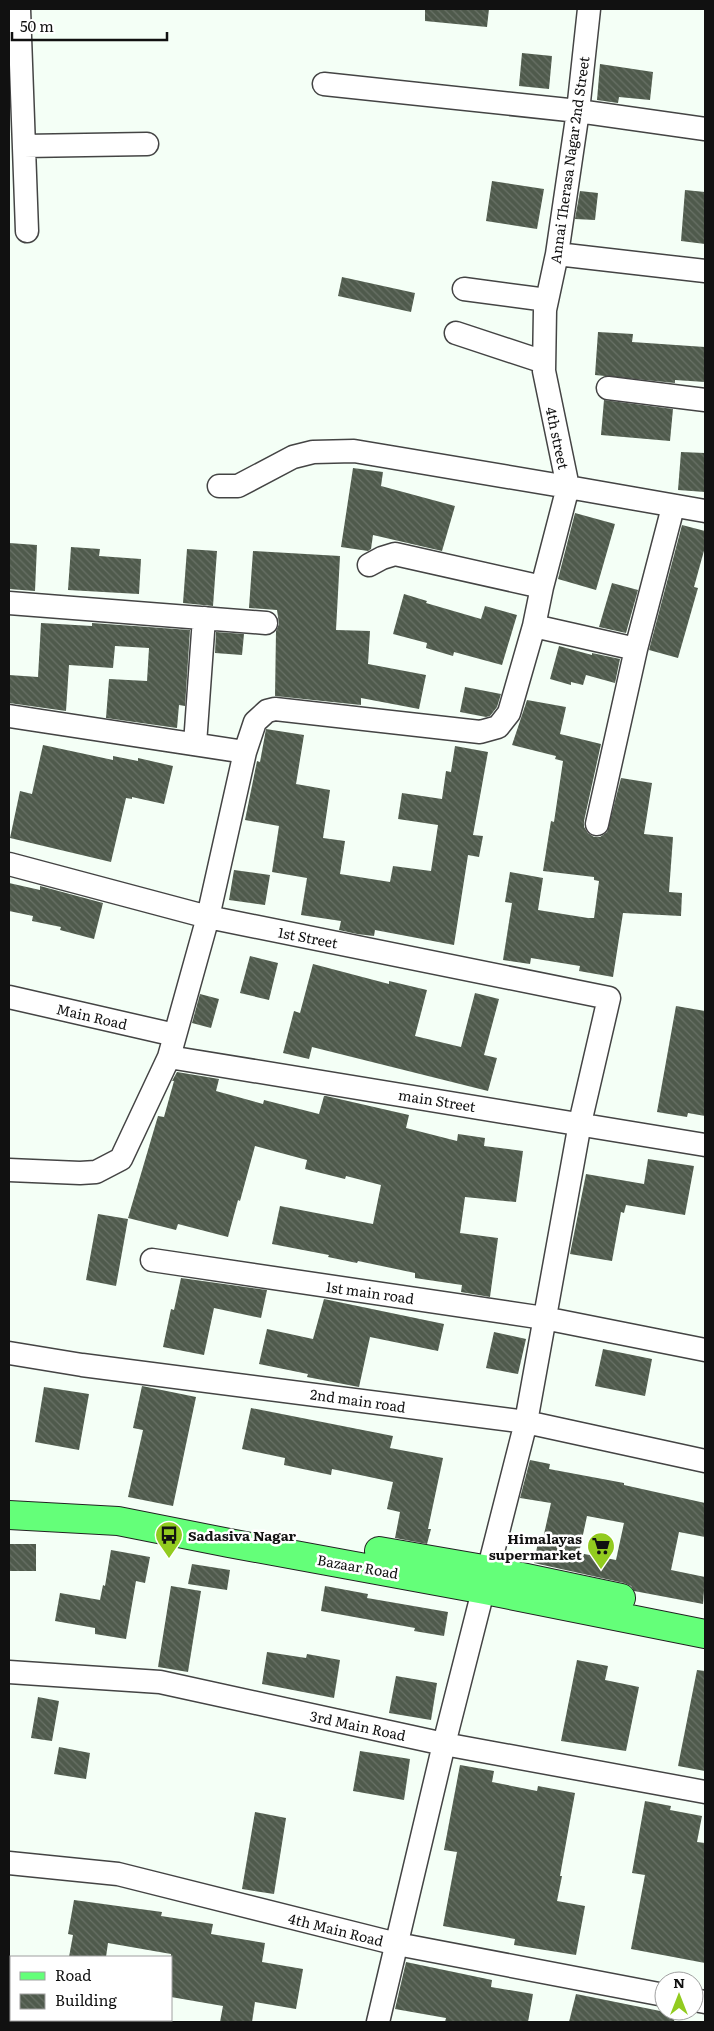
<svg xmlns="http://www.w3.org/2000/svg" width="714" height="2031" font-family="Literata,serif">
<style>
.building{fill:url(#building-back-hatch);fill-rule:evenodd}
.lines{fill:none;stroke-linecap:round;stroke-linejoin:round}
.minor-casing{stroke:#444;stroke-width:25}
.major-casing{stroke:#222;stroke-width:30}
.minor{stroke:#fff;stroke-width:22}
.major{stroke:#64ff79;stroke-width:28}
.labels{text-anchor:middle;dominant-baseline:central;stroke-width:5;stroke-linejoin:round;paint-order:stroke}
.street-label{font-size:14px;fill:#111;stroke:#fff}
.poi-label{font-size:14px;font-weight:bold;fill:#111;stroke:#fff;text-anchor:start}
</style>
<defs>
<pattern id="building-back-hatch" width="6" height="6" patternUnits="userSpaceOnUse" patternTransform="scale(1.25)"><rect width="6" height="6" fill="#4f5a4c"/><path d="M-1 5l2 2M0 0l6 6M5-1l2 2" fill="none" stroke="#697267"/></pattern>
</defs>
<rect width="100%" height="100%" fill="#f4fff6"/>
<path class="building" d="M425,9H489L487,27L425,21Z
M522,53L552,56L549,89L519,86Z
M600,64L653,72L650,100L619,97L618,103L597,100Z
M492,181L544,189L537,229L486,221Z
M685,190L705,192V244L681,241Z
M580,191L598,193L595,220L575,219Z
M342,277L415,293L411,312L338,296Z
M598,332L633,334L632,342L705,347V382L675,380V383L595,375Z
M604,400L673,409L670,441L601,435Z
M681,452L705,453V492L678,490Z
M353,468L383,472L381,486L455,506L442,551L373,535L371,549L368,551L341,547Z
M575,513L615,524L596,590L558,579Z
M682,525L705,531V547L694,587L698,588L678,658L649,650Z
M9,543L37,545L35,591L9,589Z
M71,547L100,549L99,556L141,559L139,594L68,590Z
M187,549L217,551L213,606L183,603Z
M253,551L340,556L336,630L370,631L368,664L426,675L419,709L361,698V705L275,696L276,631L279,624L277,610L249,608Z
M612,583L638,590L626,633L599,627Z
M404,594L427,601L426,603L481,619L485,606L517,615L502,665L454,652L453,656L426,648L427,643L393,634Z
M41,623L92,626V623L190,630L185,706L179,705L177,728L106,718L109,679L147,681L149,648L115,646L113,668L69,665L66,711L9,703V675L38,677Z
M216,632L244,634L242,655L215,653Z
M559,646L592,655V653L620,659L615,683L586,675L583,685L571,682V685L550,679Z
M465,687L501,694L497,707L490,716L486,717L460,712Z
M527,700L566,707L560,734L601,744L584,821V827L588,833L594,837H600L607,832L621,778L652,783L644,834L673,837L669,892L682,893L681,916L623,913L613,977L579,971L580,966L531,958L530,964L503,960L512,903L505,902L510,872L543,878L538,910L588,918H594L599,881L594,880V877L543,871L551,821L554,822L563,761L555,759L556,756L512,745Z
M266,729L304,735L296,784L330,790L323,838L345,841L340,874L390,882L393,866L431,871L438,825L398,819L402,793L442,799L446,771L451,772L455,746L488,752L473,835L483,836L479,857L468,855L454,945L375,930L374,936L357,934L339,930L341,921L301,915L307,878L272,872L279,826L245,820L257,761L260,762Z
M43,745L113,760V756L138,761V758L173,766L164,804L132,797V799L126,798L111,862L10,838L20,791L32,794Z
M234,870L270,875L265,905L229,900Z
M9,883L40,890V886L103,903L94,939L60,930L61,927L32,921L33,916L9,911Z
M250,956L278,963L269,1000L240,993Z
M313,964L389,984V981L427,990L415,1036L461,1047L475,993L499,999L484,1055L497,1058L488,1091L312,1047L309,1059L283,1053L294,1011L300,1013Z
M200,994L219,999L211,1028L192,1023Z
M676,1006L705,1011V1116L688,1113L687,1117L657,1112Z
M177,1072L219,1079L216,1091L263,1104L264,1100L319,1114L324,1096H326L409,1115L406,1128L457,1141L458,1134L485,1138L484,1146L523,1151L516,1202L465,1197L460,1233L498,1238L490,1297L461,1292L462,1285L415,1278V1273L358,1261L357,1263L328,1257L329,1255L272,1244L280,1206L373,1224L381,1185L346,1176L345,1179L305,1169L307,1160L255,1146L240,1201L238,1200L228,1237L178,1224L176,1230L128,1218L158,1116L164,1117L174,1081H172Z
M648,1159L694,1166L685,1215L626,1205L624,1213L621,1212L612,1261L570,1254L586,1174L644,1184Z
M98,1214L128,1219L116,1286L86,1280Z
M181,1278L267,1290L261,1318L214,1308L204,1355L163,1347L171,1309L174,1310Z
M324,1299L444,1324L438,1351L370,1337L359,1387L307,1377L308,1374L259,1364L267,1329L313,1339Z
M494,1332L526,1339L518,1374L486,1368Z
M603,1349L652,1359L645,1396L595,1386Z
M142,1386L196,1397L173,1506L128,1497L143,1430L133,1428Z
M44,1387L89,1394L79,1450L35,1442Z
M251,1408L393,1436L390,1448L443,1458L428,1529H431L427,1544L395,1538L400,1512L387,1509L393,1482L332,1469L331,1475L284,1465L285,1458L242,1449Z
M530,1460L550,1464L549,1469L624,1483V1485L705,1503V1537L679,1532L671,1570L705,1577L703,1604L634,1591L631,1586L624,1583L534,1563L538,1542L542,1543L551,1503L520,1498ZM587,1516L624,1523L616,1560L579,1553Z
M9,1544H36V1571H9Z
M111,1550L150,1557L145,1583L136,1581L126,1639L95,1634V1628L55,1621L60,1593L100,1600L103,1585L105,1586Z
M192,1564L230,1570L227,1590L188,1584Z
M171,1586L201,1591L188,1672L158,1667Z
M325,1586L368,1594L367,1598L448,1612L444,1636L414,1631L415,1628L321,1611Z
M267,1652L306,1658L307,1654L340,1660L334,1698L262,1684Z
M577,1660L608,1666L605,1680L639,1687L626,1751L561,1741Z
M697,1670L705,1671V1771L678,1766Z
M396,1676L437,1683L431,1720L389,1713Z
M38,1697L59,1701L52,1741L31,1738Z
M59,1747L90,1753L86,1779L54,1774Z
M360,1751L410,1759L404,1800L353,1791Z
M460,1765L494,1771L492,1782L537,1791L538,1786L575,1793L560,1876H562L557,1901L585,1906L576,1955L514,1945L515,1939L443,1926L457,1852L444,1850Z
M645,1801L671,1806L670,1810L702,1816L697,1842L705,1843V1963L631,1949L645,1875L632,1873Z
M255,1812L286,1818L274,1894L242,1889Z
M74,1900L162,1912L161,1916L213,1924L211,1934L265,1943L262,1962L303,1969L296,2009L255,2002L252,2022H220L223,2006L171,1997V1954L108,1943L106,1957H69L73,1935L68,1934Z
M406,1962L492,1980L491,1987L533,1994L528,2022H445L446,2018L395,2009Z
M576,1994L675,2014L674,2022H569Z"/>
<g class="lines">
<g class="minor-casing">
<path id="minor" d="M19,9L27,231
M589,9L578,111L557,254L545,310L544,371L568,487L705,511
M324,84L578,111L705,129
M24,146L147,144
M557,254L705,271
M464,289L547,300
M456,333L544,362
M608,388L705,400
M369,565L382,558L395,554L542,587
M9,603L266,623
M534,626L636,649
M9,716L245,752
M195,744L204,618
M597,824L636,649L673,507
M9,864L208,917L609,998L580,1123L526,1422L444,1744L378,2022
M9,997L175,1035
M169,1057L705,1145
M9,1170L80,1173L96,1172L121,1159L169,1057L208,917L245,752L255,722L267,711L275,709L480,732L498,727L509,713L534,626L542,587L568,487L354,451L313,452L293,457L238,486H219
M152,1260L544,1318L705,1350
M9,1353L82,1365L526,1422L705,1461
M9,1672L160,1682L444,1744L705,1792
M9,1863L118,1874L397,1944L664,1995
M694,2000L705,2002"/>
</g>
<g class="major-casing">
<path id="major" d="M9,1515L118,1521L229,1543L485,1590L705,1634
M379,1551L489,1570L621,1598"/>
</g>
<use href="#minor" class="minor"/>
<use href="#major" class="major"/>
</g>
<defs>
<g id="bus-pin" transform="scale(1.4375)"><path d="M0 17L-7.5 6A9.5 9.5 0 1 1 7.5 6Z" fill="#92cb1f" stroke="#fff"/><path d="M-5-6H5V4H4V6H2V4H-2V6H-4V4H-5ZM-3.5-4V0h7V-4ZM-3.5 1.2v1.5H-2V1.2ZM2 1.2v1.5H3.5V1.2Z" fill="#111"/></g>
<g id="supermarket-pin" transform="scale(1.4375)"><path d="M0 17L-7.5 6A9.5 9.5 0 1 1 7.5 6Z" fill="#92cb1f" stroke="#fff"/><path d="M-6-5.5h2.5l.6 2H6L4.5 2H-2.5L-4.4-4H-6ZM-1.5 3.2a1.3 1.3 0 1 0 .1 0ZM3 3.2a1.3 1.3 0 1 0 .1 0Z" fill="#111"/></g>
</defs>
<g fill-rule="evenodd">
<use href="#bus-pin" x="169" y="1535"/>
<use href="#supermarket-pin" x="601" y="1546"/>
</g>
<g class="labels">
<g class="street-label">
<text transform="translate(569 160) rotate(-82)">Annai Therasa Nagar 2nd Street</text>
<text transform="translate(558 438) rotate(78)">4th street</text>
<text transform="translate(308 937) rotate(11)">1st Street</text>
<text transform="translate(92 1016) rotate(13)">Main Road</text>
<text transform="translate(437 1100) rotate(9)">main Street</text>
<text transform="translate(370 1292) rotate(8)">1st main road</text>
<text transform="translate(358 1400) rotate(8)">2nd main road</text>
<text transform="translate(358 1566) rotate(10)">Bazaar Road</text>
<text transform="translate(358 1725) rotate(12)">3rd Main Road</text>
<text transform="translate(336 1929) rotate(14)">4th Main Road</text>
</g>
<g class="poi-label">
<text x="188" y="1535">Sadasiva Nagar</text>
<text x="582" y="1538" text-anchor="end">Himalayas<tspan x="582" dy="16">supermarket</tspan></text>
</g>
</g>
<rect width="714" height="2031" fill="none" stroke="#111111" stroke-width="20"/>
<rect x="10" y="1956" width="162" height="65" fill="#ffffff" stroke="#a0a0a0"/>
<rect x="20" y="1972" width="25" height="8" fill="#64ff79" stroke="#a0a0a0"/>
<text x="55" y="1981" font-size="15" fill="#111111">Road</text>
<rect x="20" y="1994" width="25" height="15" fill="url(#building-back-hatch)" stroke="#a0a0a0"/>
<text x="55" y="2006" font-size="15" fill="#111111">Building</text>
<g transform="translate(679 1996)"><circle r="24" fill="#ffffff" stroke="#a0a0a0"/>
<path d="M0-4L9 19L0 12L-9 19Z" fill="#92cb1f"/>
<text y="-8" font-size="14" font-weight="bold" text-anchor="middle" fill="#111111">N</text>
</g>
<path d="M12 32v8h155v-8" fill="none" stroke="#111111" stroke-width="2.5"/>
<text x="20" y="32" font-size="15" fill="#111111" stroke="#ffffff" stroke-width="4" paint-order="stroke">50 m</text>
</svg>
